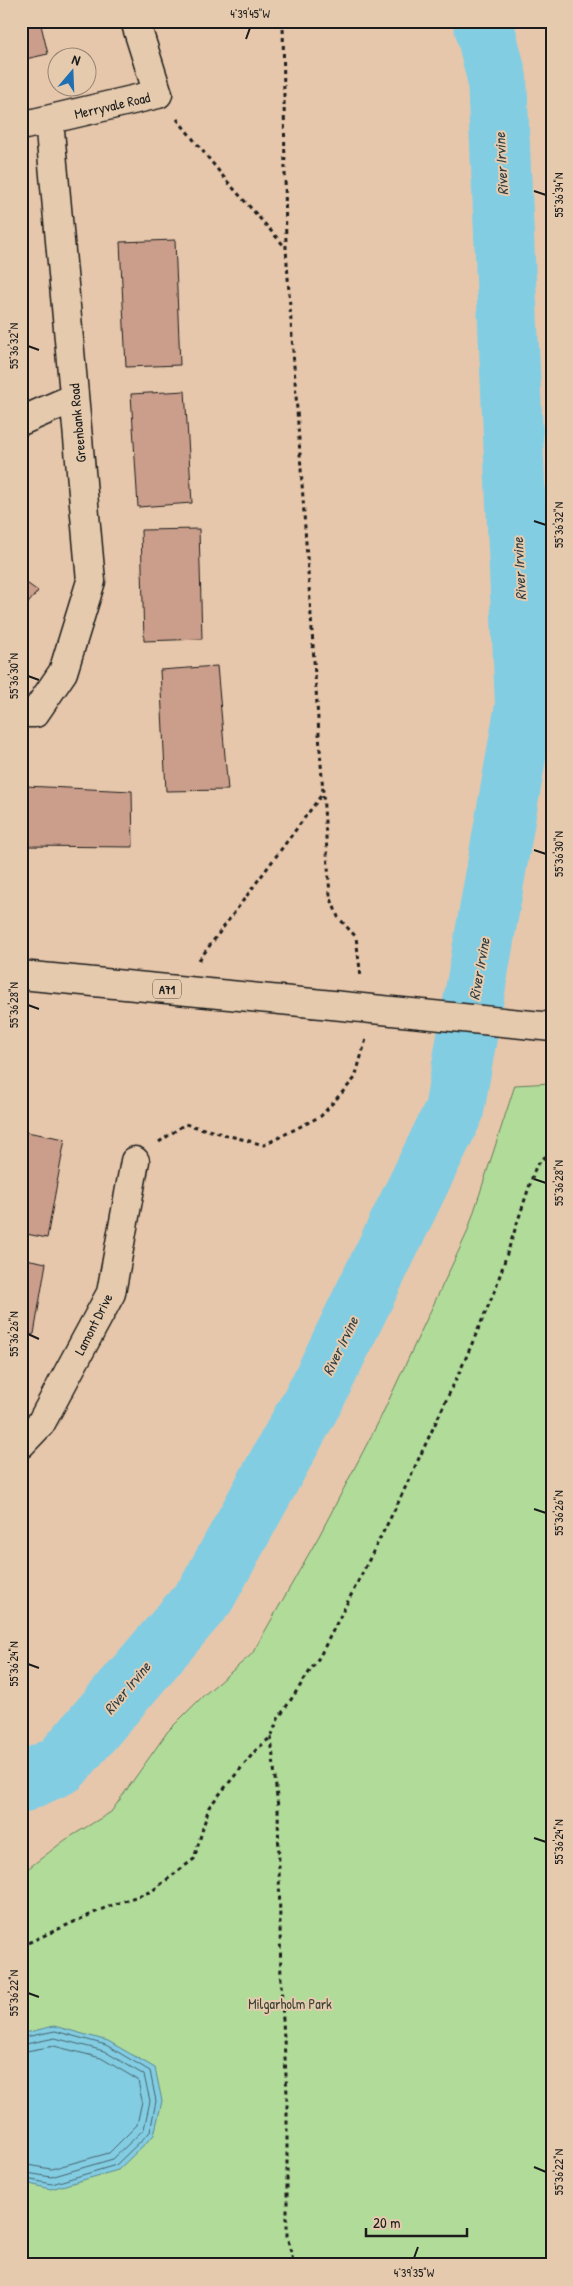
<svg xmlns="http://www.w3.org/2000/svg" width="573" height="2286" font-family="'Patrick Hand',sans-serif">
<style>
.green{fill:#b0db99;stroke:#667c5a}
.water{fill:#83cde3;stroke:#5a8693}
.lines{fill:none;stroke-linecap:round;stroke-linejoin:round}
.shore{stroke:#45636c;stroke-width:1}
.river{stroke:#83cde3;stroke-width:60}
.building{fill:#ca9e8b;stroke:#1c1c1c}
.minor-casing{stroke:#1c1c1c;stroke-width:31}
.primary-casing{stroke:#1c1c1c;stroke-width:31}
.path{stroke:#1c1c1c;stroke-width:3;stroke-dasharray:4 4;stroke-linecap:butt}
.minor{stroke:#e5caad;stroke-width:28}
.primary{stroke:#e5caad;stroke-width:28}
.primary-bridge-casing{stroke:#1c1c1c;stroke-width:31;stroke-linecap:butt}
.primary-bridge{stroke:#e5caad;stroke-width:28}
.ticks{fill:none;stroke:#1c1c1c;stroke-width:2}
.labels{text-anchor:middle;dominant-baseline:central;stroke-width:4;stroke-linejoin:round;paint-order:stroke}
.shield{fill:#e5caad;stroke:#585048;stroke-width:1}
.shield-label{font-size:12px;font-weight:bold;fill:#1c1c1c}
.street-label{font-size:14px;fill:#1c1c1c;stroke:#e5caad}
.park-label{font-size:14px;fill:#3a4235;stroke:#e5caad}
.water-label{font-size:15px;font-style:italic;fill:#313f44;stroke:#e5caad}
.neatline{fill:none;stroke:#1c1c1c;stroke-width:2}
.ticks-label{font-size:12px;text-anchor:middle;fill:#1c1c1c}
</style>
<rect width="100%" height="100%" fill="#e7c7ab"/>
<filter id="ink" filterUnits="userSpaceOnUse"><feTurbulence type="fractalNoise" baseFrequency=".02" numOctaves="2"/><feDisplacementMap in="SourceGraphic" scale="10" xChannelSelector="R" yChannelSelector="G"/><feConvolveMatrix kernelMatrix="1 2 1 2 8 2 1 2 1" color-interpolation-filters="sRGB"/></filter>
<g filter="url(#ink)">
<path class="green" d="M552,1083V2265H21V1874L65,1840L111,1812L168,1731L204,1695L252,1654L319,1536L379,1421L467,1233L515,1085Z"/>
<path class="water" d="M54,2026L108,2041L155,2068L162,2101L154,2135L118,2170L51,2189L21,2182V2034Z"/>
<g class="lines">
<path class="shore" d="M21,2038L55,2031L106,2045L150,2071L156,2101L150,2132L116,2165L52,2184L21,2178
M21,2045L55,2038L104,2051L144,2075L150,2101L144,2129L113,2159L51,2177L21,2172
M21,2052L54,2046L101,2058L138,2080L142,2101L137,2125L109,2153L51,2169L21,2164"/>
<path class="river" d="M21,1783L61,1765L206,1595L317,1393L454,1111L525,706L497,78L483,21"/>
</g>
<path class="building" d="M21,21H40L48,54L21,60Z
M175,240L180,365L126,367L120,242Z
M185,391L192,503L138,507L131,394Z
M199,529L202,639L144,641L141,530Z
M21,579L38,591L21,612Z
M217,666L228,790L166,791L160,670Z
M25,786L132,791L133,847L22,846Z
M21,1131L65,1139L47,1238L21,1233Z
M21,1258L46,1263L34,1334L21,1339Z"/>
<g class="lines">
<g class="minor-casing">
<path id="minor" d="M21,126L158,94L135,21
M21,421L74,398
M21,713H35L63,672L91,581L49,120
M21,1444L41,1423L111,1293L135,1161"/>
</g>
<g class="primary-casing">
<path id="primary" d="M21,975L312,1003"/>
</g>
<path class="path" d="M283,21L286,248L330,896L338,917L356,937L361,978
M177,119L226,180L286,248
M199,960L323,793
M159,1142L185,1124L264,1145L321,1116L355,1078L366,1039
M271,1737L278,1808L281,1984L287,2094V2236L294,2265
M21,1946L107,1907L152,1891L194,1859L209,1807L256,1750L271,1737L278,1719L320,1656L398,1503L465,1360L495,1290L536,1166L552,1150"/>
<use href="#minor" class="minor"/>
<use href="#primary" class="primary"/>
<g class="primary-bridge-casing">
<path id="primary-bridge" d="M312,1003L552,1027"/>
</g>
<use href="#primary-bridge" class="primary-bridge"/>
</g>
</g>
<path class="ticks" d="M246,39L250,28M534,191L546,195M28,346L39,350M534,521L546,525M28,676L39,680M534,850L546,854M28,1005L39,1009M534,1179L546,1183M28,1334L39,1339M534,1509L546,1513M28,1664L39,1668M534,1838L546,1842M28,1993L39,1997M534,2167L546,2172M414,2258L418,2247"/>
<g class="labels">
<rect class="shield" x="153" y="979.5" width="28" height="19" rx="4"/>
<g class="shield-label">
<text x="167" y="989">A71</text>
</g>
<g class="street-label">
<text transform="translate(112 105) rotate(-13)">Merryvale Road</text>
<text transform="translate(77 423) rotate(-95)">Greenbank Road</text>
<text transform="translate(93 1324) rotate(-63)">Lamont Drive</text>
</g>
<g class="park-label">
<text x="290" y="2003">Milgarholm Park</text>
</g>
<g class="water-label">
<text transform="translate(501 164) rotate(-93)">River Irvine</text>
<text transform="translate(519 569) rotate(-93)">River Irvine</text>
<text transform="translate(479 969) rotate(-80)">River Irvine</text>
<text transform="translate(340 1346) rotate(-64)">River Irvine</text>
<text transform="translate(127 1688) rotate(-50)">River Irvine</text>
</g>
</g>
<rect width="573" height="2286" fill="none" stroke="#e5caad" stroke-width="55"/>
<g transform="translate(72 72) rotate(19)"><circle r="24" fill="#e5caad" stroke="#958473"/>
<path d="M0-4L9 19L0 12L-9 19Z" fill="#1f6fb2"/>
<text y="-8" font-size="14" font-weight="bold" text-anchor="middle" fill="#1c1c1c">N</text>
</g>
<path d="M366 2228v8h101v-8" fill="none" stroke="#1c1c1c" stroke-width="2.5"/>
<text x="373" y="2228" font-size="15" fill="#1c1c1c" stroke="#e5caad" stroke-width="4" paint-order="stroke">20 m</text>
<rect x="28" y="28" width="518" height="2230" class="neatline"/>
<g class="ticks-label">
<text x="250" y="18">4°39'45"W</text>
<text transform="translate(559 195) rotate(-90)" y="4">55°36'34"N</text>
<text transform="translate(14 346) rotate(-90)" y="4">55°36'32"N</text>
<text transform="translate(559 525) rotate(-90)" y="4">55°36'32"N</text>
<text transform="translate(14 676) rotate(-90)" y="4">55°36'30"N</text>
<text transform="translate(559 854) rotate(-90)" y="4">55°36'30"N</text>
<text transform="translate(14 1005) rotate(-90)" y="4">55°36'28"N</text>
<text transform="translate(559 1183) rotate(-90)" y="4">55°36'28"N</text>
<text transform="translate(14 1334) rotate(-90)" y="4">55°36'26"N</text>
<text transform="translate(559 1513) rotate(-90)" y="4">55°36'26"N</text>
<text transform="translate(14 1664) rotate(-90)" y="4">55°36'24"N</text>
<text transform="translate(559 1842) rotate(-90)" y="4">55°36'24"N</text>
<text transform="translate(14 1993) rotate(-90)" y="4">55°36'22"N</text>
<text transform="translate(559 2172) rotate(-90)" y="4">55°36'22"N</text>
<text x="414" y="2277">4°39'35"W</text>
</g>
</svg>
